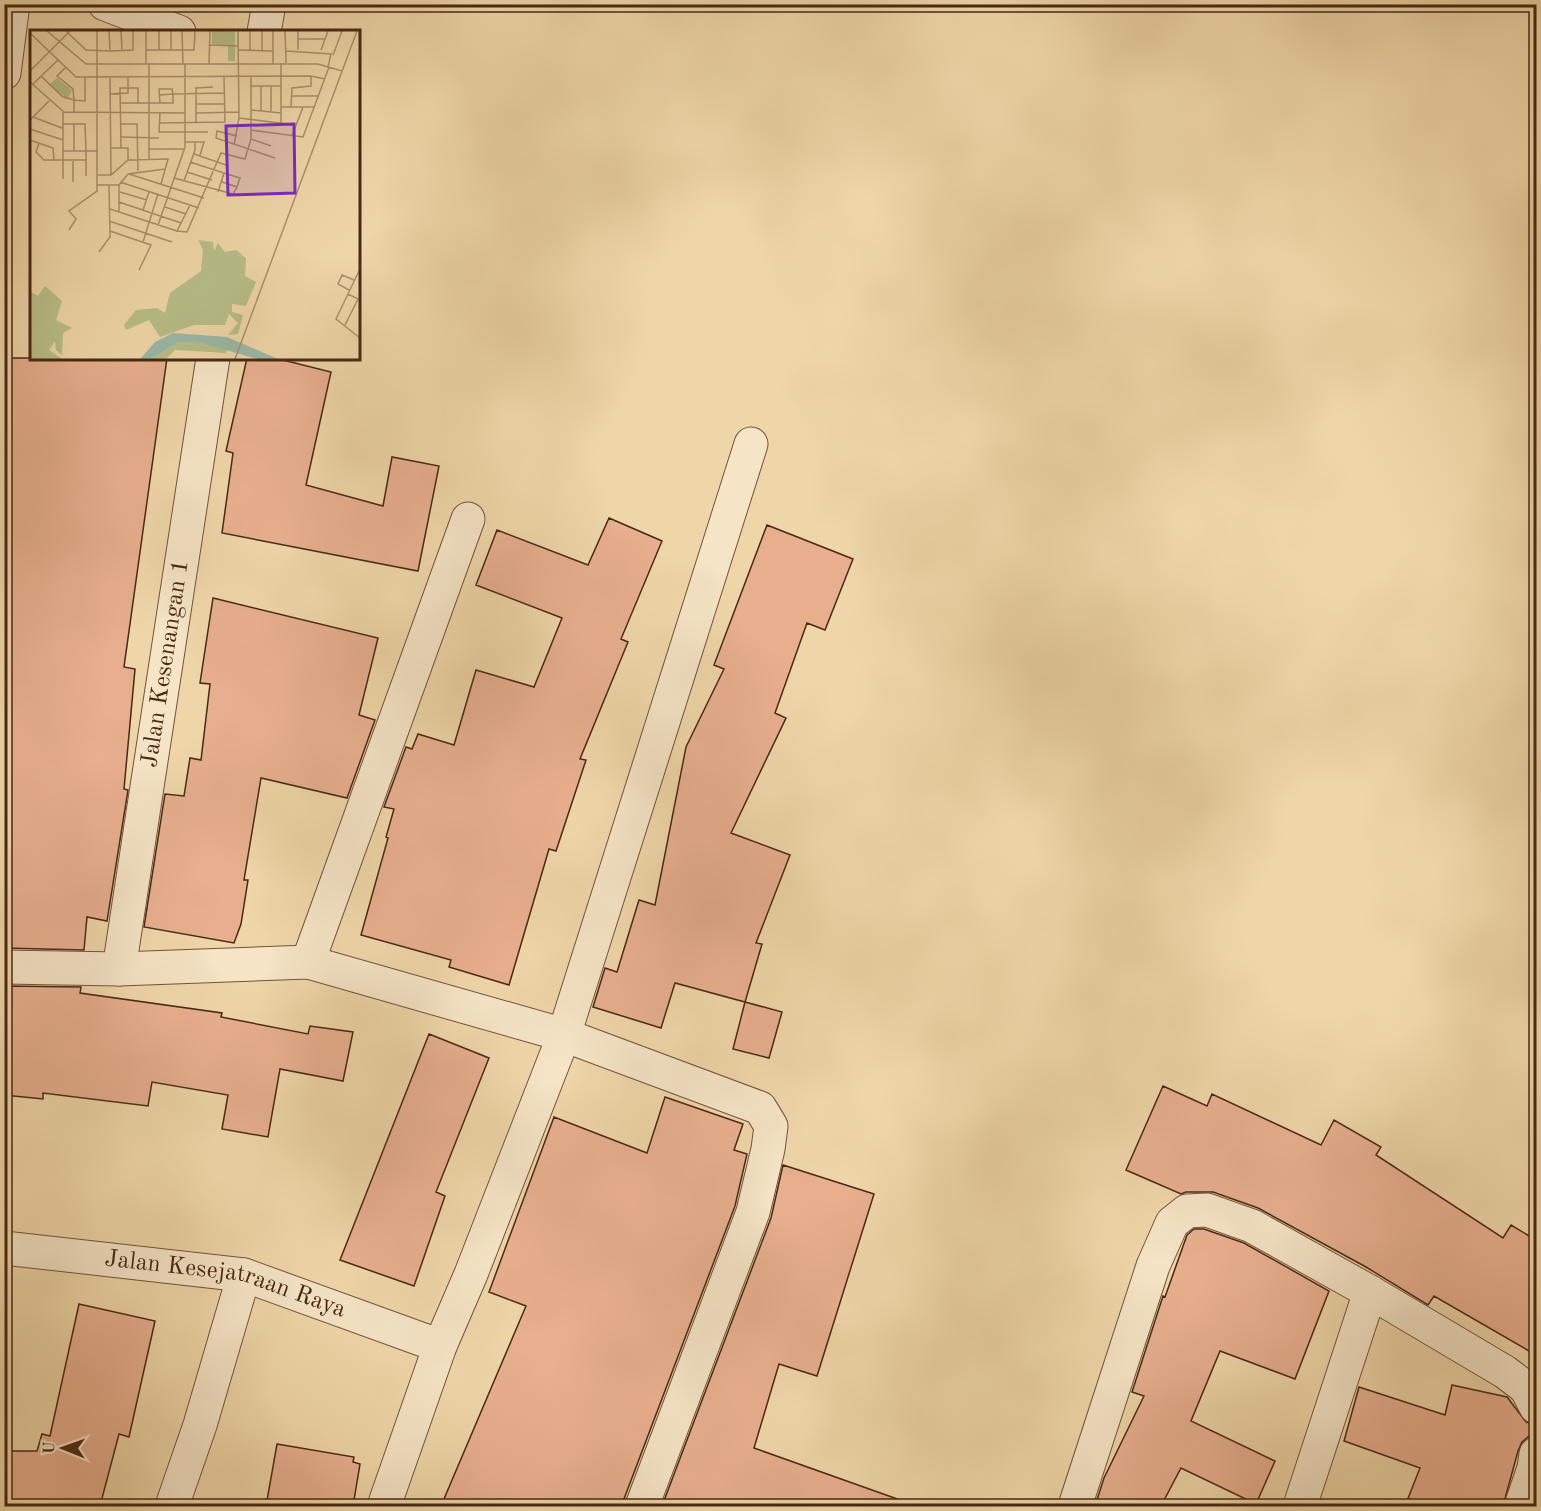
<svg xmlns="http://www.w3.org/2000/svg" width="1541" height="1511" font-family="'Old Standard TT',serif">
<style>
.building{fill:#e8af8f;stroke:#482914;stroke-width:1.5}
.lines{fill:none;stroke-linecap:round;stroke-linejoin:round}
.minor-casing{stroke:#725439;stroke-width:35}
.minor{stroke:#f5e4c6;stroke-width:33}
.labels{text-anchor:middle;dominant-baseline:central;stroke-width:6;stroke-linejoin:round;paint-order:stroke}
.street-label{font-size:24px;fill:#482914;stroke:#f5e4c6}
.inset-road{fill:none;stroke:#ac916d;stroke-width:1.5}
.view{fill:#7b2cbf;fill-opacity:0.15;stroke:#7b2cbf;stroke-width:3}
.inset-edge{fill:none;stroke:#482914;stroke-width:3}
</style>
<rect width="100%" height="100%" fill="#efd6a8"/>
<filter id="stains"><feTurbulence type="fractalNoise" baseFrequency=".00333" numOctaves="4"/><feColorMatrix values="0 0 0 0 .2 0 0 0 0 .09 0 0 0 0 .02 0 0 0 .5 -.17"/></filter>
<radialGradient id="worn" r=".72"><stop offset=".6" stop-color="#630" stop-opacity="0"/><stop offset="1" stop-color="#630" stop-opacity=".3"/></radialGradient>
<path class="building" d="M4,358H167L124,667L135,669L124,789L128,790L107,921L87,917L84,950L4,948Z
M247,358H275L331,372L306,485L383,506L392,457L439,466L418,571L222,533L233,453L226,451Z
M609,518L662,541L621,639L628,642L580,759L586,760L556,851L549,849L509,985L449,967L451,960L361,935L388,838L386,837L394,809L384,807L406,747L412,749L418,734L454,745L476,670L534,687L562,618L476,585L497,530L588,565Z
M767,525L853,559L825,630L807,623L775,713L786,718L731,833L790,855L756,943L762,944L745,1002L675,983L661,1028L593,1007L605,968L617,972L639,900L655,905L686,747L724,669L714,665Z
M213,598L378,638L359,715L375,720L347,798L261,778L244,880H248L241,924L234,943L144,927L165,794L184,796L190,758L201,760L210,684L200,683Z
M4,986L81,987L80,993L222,1013L221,1017L308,1034L310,1026L353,1032L343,1081L280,1069L268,1137L222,1129L228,1095L152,1082L148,1106L43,1093V1099L4,1095Z
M745,1002L782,1012L769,1058L733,1049Z
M429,1034L489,1058L436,1192L445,1196L414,1286L340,1260Z
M1163,1086L1207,1106L1212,1094L1321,1145L1334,1120L1381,1147L1376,1155L1503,1238L1511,1225L1536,1240V1355L1434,1296L1428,1305L1366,1267L1258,1208L1213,1192H1186L1181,1194L1126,1170Z
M665,1097L743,1124L734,1150L747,1154L735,1206L624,1499V1506H441L526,1306L489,1292L554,1117L647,1153Z
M783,1165L874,1194L817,1376L779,1364L754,1448L903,1501L902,1506H662L771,1218Z
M1194,1229H1204L1244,1243L1329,1291L1295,1379L1220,1351L1191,1421L1275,1461L1256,1504L1181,1468L1161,1506H1095L1104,1478L1144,1396L1132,1392L1163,1296L1165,1297L1187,1235Z
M79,1304L155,1321L129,1437L119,1434L100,1506H23L24,1503H4V1451H37L42,1434L50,1436Z
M1452,1385L1507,1397L1526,1422L1536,1426V1436L1528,1437L1522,1442L1518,1451L1503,1506H1405L1420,1468L1344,1441L1359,1387L1445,1415Z
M277,1444L354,1457L353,1462L360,1464L353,1506H266Z"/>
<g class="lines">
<g class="minor-casing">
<g id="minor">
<path d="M105,4L179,32"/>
<path d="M264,32L269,4"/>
<path d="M4,73L13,4"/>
<path d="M308,962L468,519"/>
<path d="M4,967L119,969L308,962L564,1035L760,1108L771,1126L768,1149L753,1212L642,1506"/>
<path id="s1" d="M119,969L213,358"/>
<path id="s2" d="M4,1248L244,1275L440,1346"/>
<path d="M172,1506L200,1425L244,1275"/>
<path d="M384,1506L440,1346L471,1274L564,1035L751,444"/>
<path d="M1075,1506L1153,1266L1172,1223L1187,1211L1207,1210L1252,1226L1370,1292"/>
<path d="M1300,1506L1370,1292L1505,1372L1526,1388L1536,1407"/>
<path d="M1521,1506L1534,1468L1536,1454"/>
</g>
</g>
<use href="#minor" class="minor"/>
</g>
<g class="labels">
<g class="street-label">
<text stroke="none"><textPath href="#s1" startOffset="309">Jalan Kesenangan 1</textPath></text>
<text stroke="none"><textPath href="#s2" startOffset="225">Jalan Kesejatraan Raya</textPath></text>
</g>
</g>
<g transform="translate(30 30)">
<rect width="330" height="330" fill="#efd6a8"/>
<path d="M182,1H205V31H198V15L182,14ZM27,48L42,60L38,69L19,55ZM168,210L183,212L184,221L188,213L195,222L206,220L216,228L215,246L226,252L216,276L202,274V282L213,285L208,304L198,305L208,293L199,284L195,295H164L130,307L119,290L96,300L94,295L106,280L127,278L135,283L140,263L171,241L173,220ZM15,256L32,271L26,290L42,298L33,303L32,325L26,320L25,311L19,320L32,329H0V261L8,266ZM149,312L172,313L198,318L196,323L145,320L136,329H121Z" fill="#b8be88"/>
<path d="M143,303L197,307L248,329H227L172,313L149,312L121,329H110L125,312Z" fill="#9ab9a8"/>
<path class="inset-road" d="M17,1L56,34H288L312,41M36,1L56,20L80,21L103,20V1M79,1L80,20M91,1L92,20M116,1V34M129,1V20M141,1V20M152,1L153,34M220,1V20M255,1L256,33M0,3L46,47L281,46L295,49M268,9H295M180,15L208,16M116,20H164L165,1M209,20L243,21M232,20V1M268,20V1M291,20L298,1M256,21L301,24L298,37M303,25L312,1M119,34V130M179,34L180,1M243,34V1M0,41L40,1M11,46L33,67L44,70L43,59L27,46L35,38M80,48L81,145M0,52L34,82L155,83M3,54L28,30M220,56H251M231,56V81M241,56V81M80,64L98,63V47M129,65L143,64V73H130M262,66H289M91,73H130L129,59H142L143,64L194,63M166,74H194M251,77H285M261,77L262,58L281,56V46M221,80L251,83M33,82V149M44,82V70L55,71V47M130,83L129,102H178M166,83L209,82M3,87L32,98M209,88L265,95M0,90L19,71M166,92V58L183,57M130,93L195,92L194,47M251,93V33M32,94H55L56,121M44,94V121M91,94H107L108,141M0,99L33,110M221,100L273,107L299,37M207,106L187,101L186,108L245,128M262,106L273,77M90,107L129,108M221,109L241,116M0,110L23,118L24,130M165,112H174L170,125M9,113L6,122L14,130H56M204,115L209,88L208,1M81,118H91L90,58H108V73M91,118H98V130M119,119H154M33,121H68M164,124L196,135M43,131V152M160,132L194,143L188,162M157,142L182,150M194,143L210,148L207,157M99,144L174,168M68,145H81L98,130L138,129L131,154M56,146V121M144,148L203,164L207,157L192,152M154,151L165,120V112H155M90,152L169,178M67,155H89M90,162L117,170M135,177L156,184M80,179L147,201L151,193L89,172M113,180L119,162M89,181V155L98,144L135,139M79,191L142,212M151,193L160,175M128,195L155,117V34M39,200L46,189L39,181L67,161V1M80,201L121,215L109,240M147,201L157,202L191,123L215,129L221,109V47M113,212L128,164M69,222L80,207L79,155M330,239L306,289L330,308M319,260L308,254L312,245L324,250M315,295L328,269L318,264M205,329L327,1"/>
<path class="view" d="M264,94L265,163L198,165L196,96Z"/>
<rect width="330" height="330" class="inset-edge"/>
</g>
<rect width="1541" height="1511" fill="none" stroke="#efd6a8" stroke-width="24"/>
<rect x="6" y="6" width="1529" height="1499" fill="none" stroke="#482914" stroke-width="3"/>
<rect x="12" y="12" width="1517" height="1487" fill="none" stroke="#482914" stroke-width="1.5"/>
<g transform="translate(63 1448) rotate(271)" stroke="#f5e4c6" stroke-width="4.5" paint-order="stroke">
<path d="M0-4.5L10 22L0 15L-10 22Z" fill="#482914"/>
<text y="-9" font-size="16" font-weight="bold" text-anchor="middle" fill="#482914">U</text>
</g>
<rect width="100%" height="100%" filter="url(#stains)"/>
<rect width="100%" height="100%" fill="url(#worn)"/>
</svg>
